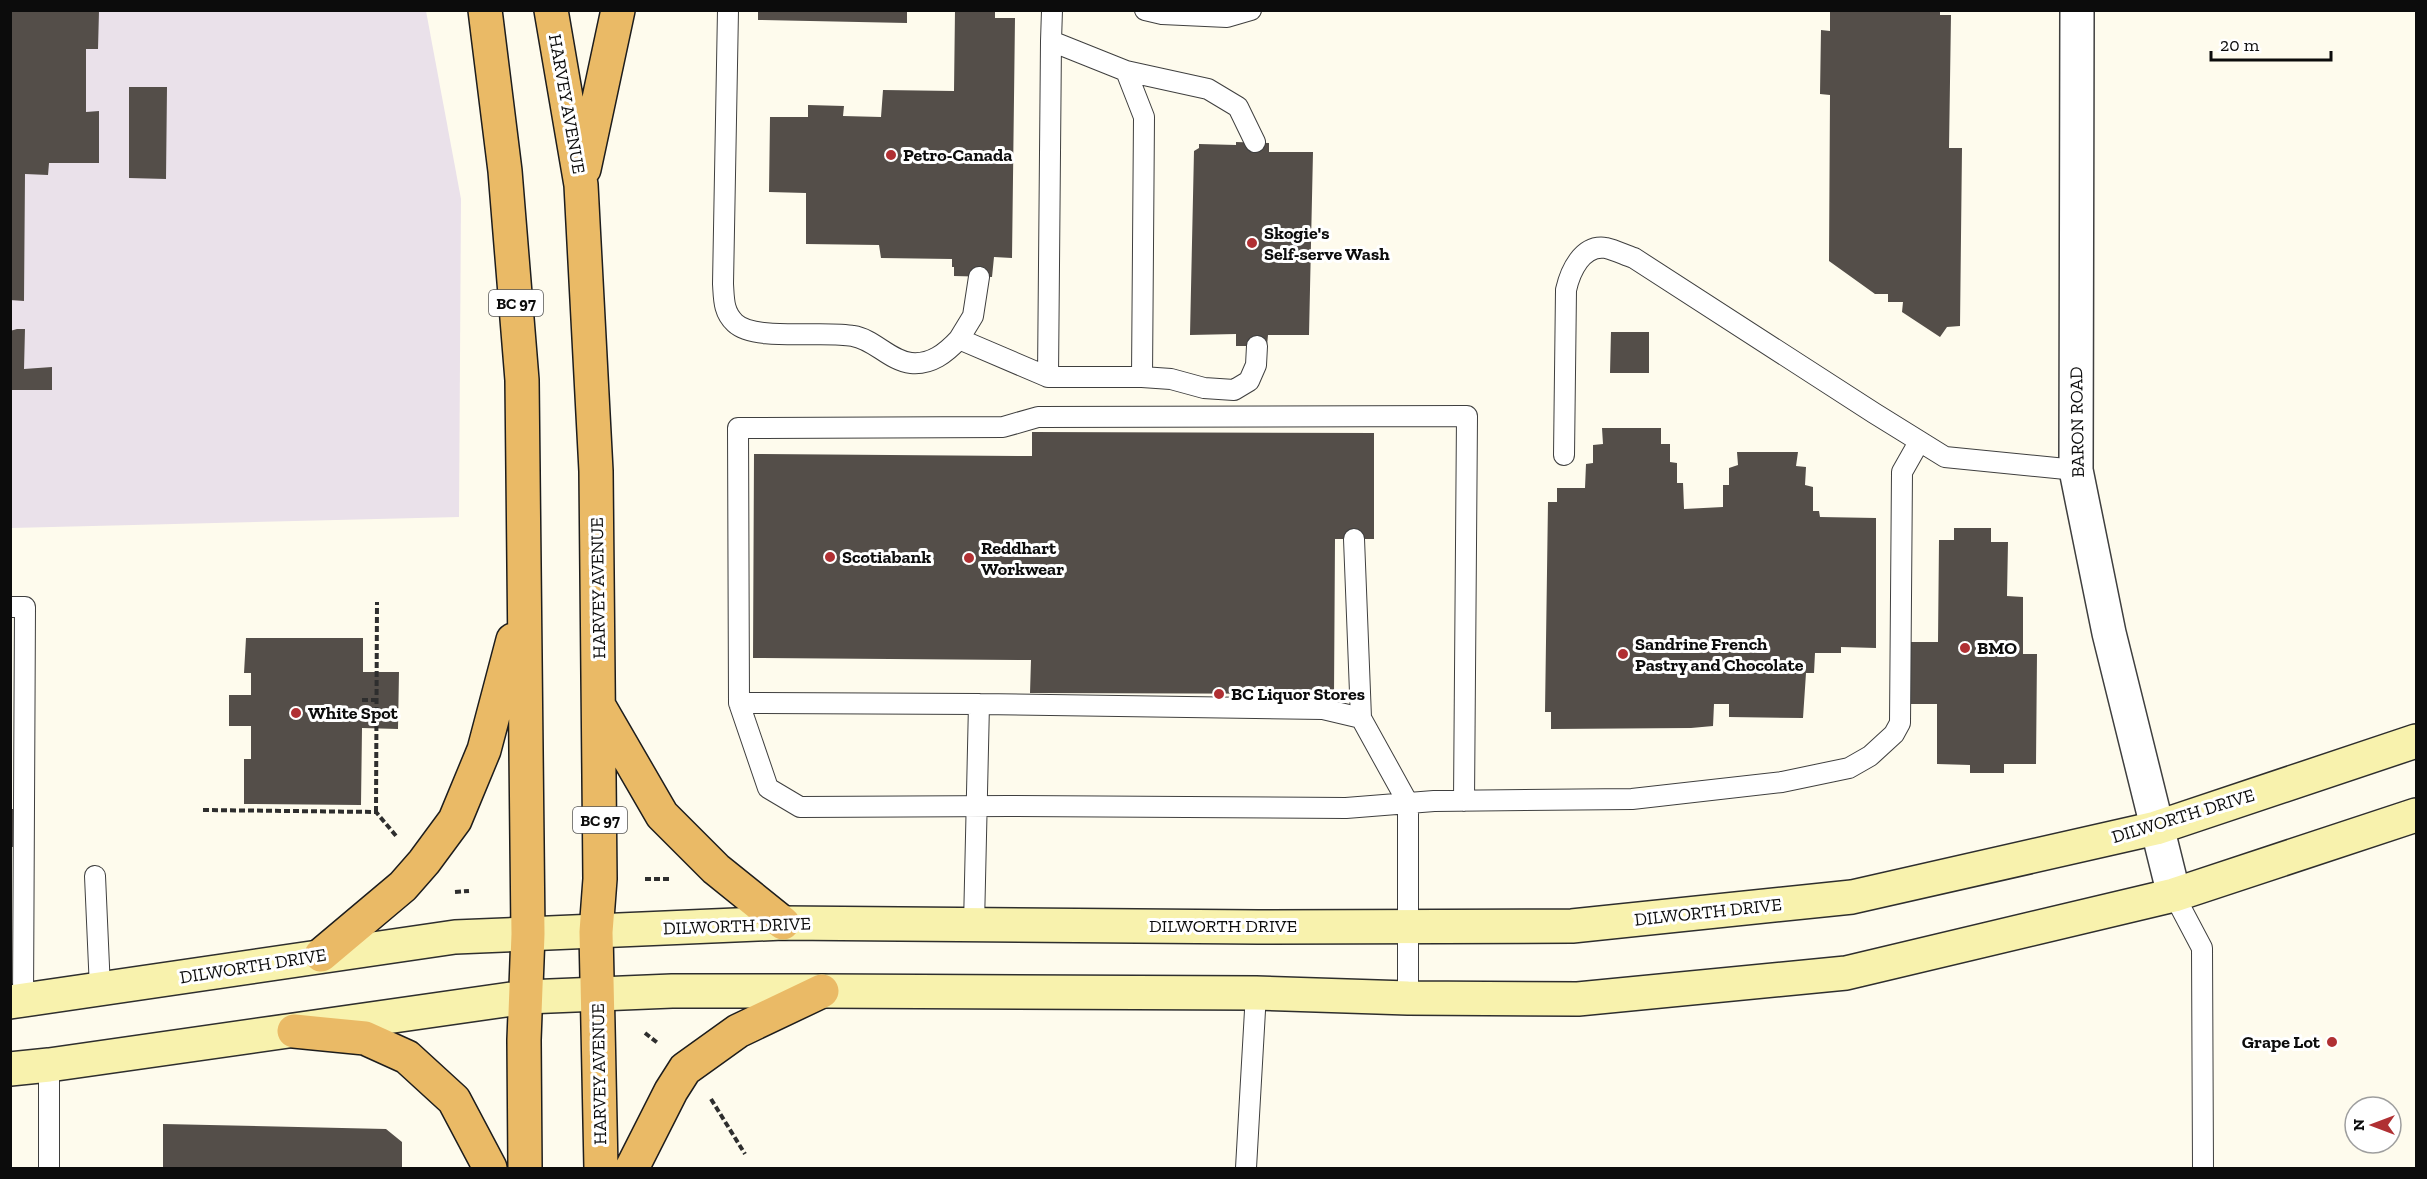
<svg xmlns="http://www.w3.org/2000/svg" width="2427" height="1179" font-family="'Zilla Slab',serif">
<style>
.industrial{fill:#eae1ea}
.building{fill:#544e49}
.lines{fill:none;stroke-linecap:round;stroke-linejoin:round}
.service-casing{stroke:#3f3f3f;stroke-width:22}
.tertiary-casing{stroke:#3f3f3f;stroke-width:36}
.secondary-casing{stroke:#2e2e2e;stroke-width:36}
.trunk-casing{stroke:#1d1d1d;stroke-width:36}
.path{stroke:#2e2e2e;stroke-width:4;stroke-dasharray:6 3;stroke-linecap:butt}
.service{stroke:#fff;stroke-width:20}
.tertiary{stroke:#fff;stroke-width:33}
.secondary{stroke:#f8f2ad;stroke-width:33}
.trunk{stroke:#eaba66;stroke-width:33}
.poi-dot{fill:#b03033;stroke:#fff;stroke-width:2}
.labels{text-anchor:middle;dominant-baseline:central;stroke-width:6;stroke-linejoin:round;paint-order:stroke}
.shield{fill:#fff;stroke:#555;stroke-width:1.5}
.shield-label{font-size:16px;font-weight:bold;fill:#0c0c0c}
.street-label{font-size:18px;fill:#0c0c0c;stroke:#fff}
.poi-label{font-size:18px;font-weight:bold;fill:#0c0c0c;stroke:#fff;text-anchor:start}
</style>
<rect width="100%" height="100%" fill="#fefbed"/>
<path class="industrial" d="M10,11H426L461,199L459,517L11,528Z"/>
<path class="building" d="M758,10H907V23L758,20Z
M955,10H995V18H1015L1012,258L994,257L992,277L954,276V267H952V259L881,258L879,245L806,244V193L769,192L770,117H808V105L844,106L843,116L881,117L883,90L954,91Z
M1830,10H1940V15H1951L1949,148H1962L1960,326L1947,327L1940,337L1902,312L1903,302H1888V294H1875L1829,261L1830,95L1820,94L1821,30L1830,31Z
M10,11H99L98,49H86V112L99,111V163H49L48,175L25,174L24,301L10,300Z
M129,87H167L166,179L129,178Z
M1236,142L1269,143V152H1313L1309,335H1268L1267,346H1236V334L1190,335L1194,151L1199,148V144L1236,145Z
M17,329H25L24,369L52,367V390H10V331Z
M1611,332H1649V373H1610Z
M1602,428H1661V444H1670V462L1677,463V483H1683L1684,509L1723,507V485H1729V468L1738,465L1737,452H1798L1796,466L1806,467L1805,485L1813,487V511H1819L1820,517L1876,518V648L1841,647V653H1815L1814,673H1806L1803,718L1729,717V704H1714L1713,726L1691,728L1551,729V712H1545L1548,502H1557V488H1585L1586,464L1593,463V445L1603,444Z
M1032,432L1374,433V539H1335L1334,694L1030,693L1031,660L753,658L754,454L1032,456Z
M1954,528H1991V542H2008L2007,596L2023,597V654H2037L2036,764H2004V773H1970V765L1937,764V704H1906L1907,642H1938L1939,540H1954Z
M246,638H363V672H399L398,729L362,728L361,805L244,804V759H251V726H229V695H251V673H244Z
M10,809H15V847H10Z
M163,1124L386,1129L402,1142V1168H163Z"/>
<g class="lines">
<g class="service-casing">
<path id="service" d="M728,10L723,284C724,298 723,312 735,323C755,342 825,330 853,336C874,339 890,361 911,363C931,365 946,353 959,339L1048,377H1142L1171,379L1204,388L1234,390L1249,381L1256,365L1257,346
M1052,10L1051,41L1126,71L1144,117L1142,377
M1145,10L1162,14L1227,17L1251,10
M1126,71L1208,89L1238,107L1255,142
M959,339L973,316L979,277
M1048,377L1051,41
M1564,455L1566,290C1570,272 1582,244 1606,248C1615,250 1625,255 1634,258L1874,413L1945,457L2076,470
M1354,539L1361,718L1408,803V998
M10,607H25L23,1000
M739,703L738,428L1003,427L1038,417L1467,416L1464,801
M979,704L1323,709L1361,718
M95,876L100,989
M2174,895L2202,948L2203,1168
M974,925C975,852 977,778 979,704L739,703L768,788L800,807L1010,806L1346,808L1434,801L1632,799L1782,782L1849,768L1870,756L1894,734L1900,723L1902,472L1919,442
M49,1065V1168
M1246,1168L1256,993"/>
</g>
<g class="tertiary-casing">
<path id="tertiary" d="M2077,10L2076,470L2109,633L2174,895"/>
</g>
<g class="secondary-casing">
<path id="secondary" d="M10,1002L455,937L783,923L1258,927L1572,926L1852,897L2156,828L2416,741
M10,1069L49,1065L526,997L672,991H822L1256,993L1408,998L1578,999L1846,973L2174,895L2416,815"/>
</g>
<g class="trunk-casing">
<path id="trunk" d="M485,10L505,171L522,380L528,934L524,1040L525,1168
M551,10L581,185L596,471L600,879L596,932L601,1168
M584,169L618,10
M600,708L662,815L716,869L783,923
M321,955L403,886L424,862L455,820L484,750L513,640
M294,1031L365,1038L407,1057L454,1100L490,1168
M632,1168L671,1091L685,1069L738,1031L822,991"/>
</g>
<path class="path" d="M362,700H376
M203,810L376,812L397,837
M376,812L377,602
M645,879H671
M455,892L469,891
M645,1033L659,1044
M711,1099L745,1154"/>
<use href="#service" class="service"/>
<use href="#tertiary" class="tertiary"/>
<use href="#secondary" class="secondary"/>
<use href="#trunk" class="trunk"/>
</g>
<g class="poi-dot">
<circle cx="891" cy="155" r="6"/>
<circle cx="1252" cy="243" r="6"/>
<circle cx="830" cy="557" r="6"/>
<circle cx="969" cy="558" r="6"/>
<circle cx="1965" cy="648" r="6"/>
<circle cx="1623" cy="654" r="6"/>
<circle cx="1219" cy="694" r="6"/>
<circle cx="296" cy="713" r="6"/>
<circle cx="2332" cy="1042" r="6"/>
</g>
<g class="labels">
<g class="shield">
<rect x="489" y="290" width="54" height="26" rx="4.5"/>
<rect x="573" y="807" width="54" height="26" rx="4.5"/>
</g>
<g class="shield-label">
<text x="516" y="303">BC 97</text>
<text x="600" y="820">BC 97</text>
</g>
<g class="street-label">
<text transform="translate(567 104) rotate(80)">HARVEY AVENUE</text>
<text transform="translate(2077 422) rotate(-91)">BARON ROAD</text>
<text transform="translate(598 588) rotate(-91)">HARVEY AVENUE</text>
<text transform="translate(2183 816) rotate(-17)">DILWORTH DRIVE</text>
<text transform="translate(1708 912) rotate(-6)">DILWORTH DRIVE</text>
<text transform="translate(737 926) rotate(-2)">DILWORTH DRIVE</text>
<text x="1223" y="926">DILWORTH DRIVE</text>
<text transform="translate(253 966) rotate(-9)">DILWORTH DRIVE</text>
<text transform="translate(599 1074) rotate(-91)">HARVEY AVENUE</text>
</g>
<g class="poi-label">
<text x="903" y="155">Petro-Canada</text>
<text x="1264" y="233">Skogie's<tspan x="1264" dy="21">Self-serve Wash</tspan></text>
<text x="981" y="548">Reddhart<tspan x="981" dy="21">Workwear</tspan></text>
<text x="842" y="557">Scotiabank</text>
<text x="1635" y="644">Sandrine French<tspan x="1635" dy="21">Pastry and Chocolate</tspan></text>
<text x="1977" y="648">BMO</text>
<text x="1231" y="694">BC Liquor Stores</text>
<text x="308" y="713">White Spot</text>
<text x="2320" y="1042" text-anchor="end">Grape Lot</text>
</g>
</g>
<rect width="2427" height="1179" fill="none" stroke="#0c0c0c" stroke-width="24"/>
<g transform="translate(2373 1125) rotate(270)"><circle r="28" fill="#ffffff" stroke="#9e9e9e" stroke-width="1.5"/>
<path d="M0-4.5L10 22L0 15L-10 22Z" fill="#b03033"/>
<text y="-9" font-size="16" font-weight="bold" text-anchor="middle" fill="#0c0c0c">N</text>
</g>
<path d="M2211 51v9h120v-9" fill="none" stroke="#0c0c0c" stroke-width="3"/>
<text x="2220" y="51" font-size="18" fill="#0c0c0c" stroke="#ffffff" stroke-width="4.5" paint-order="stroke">20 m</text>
</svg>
